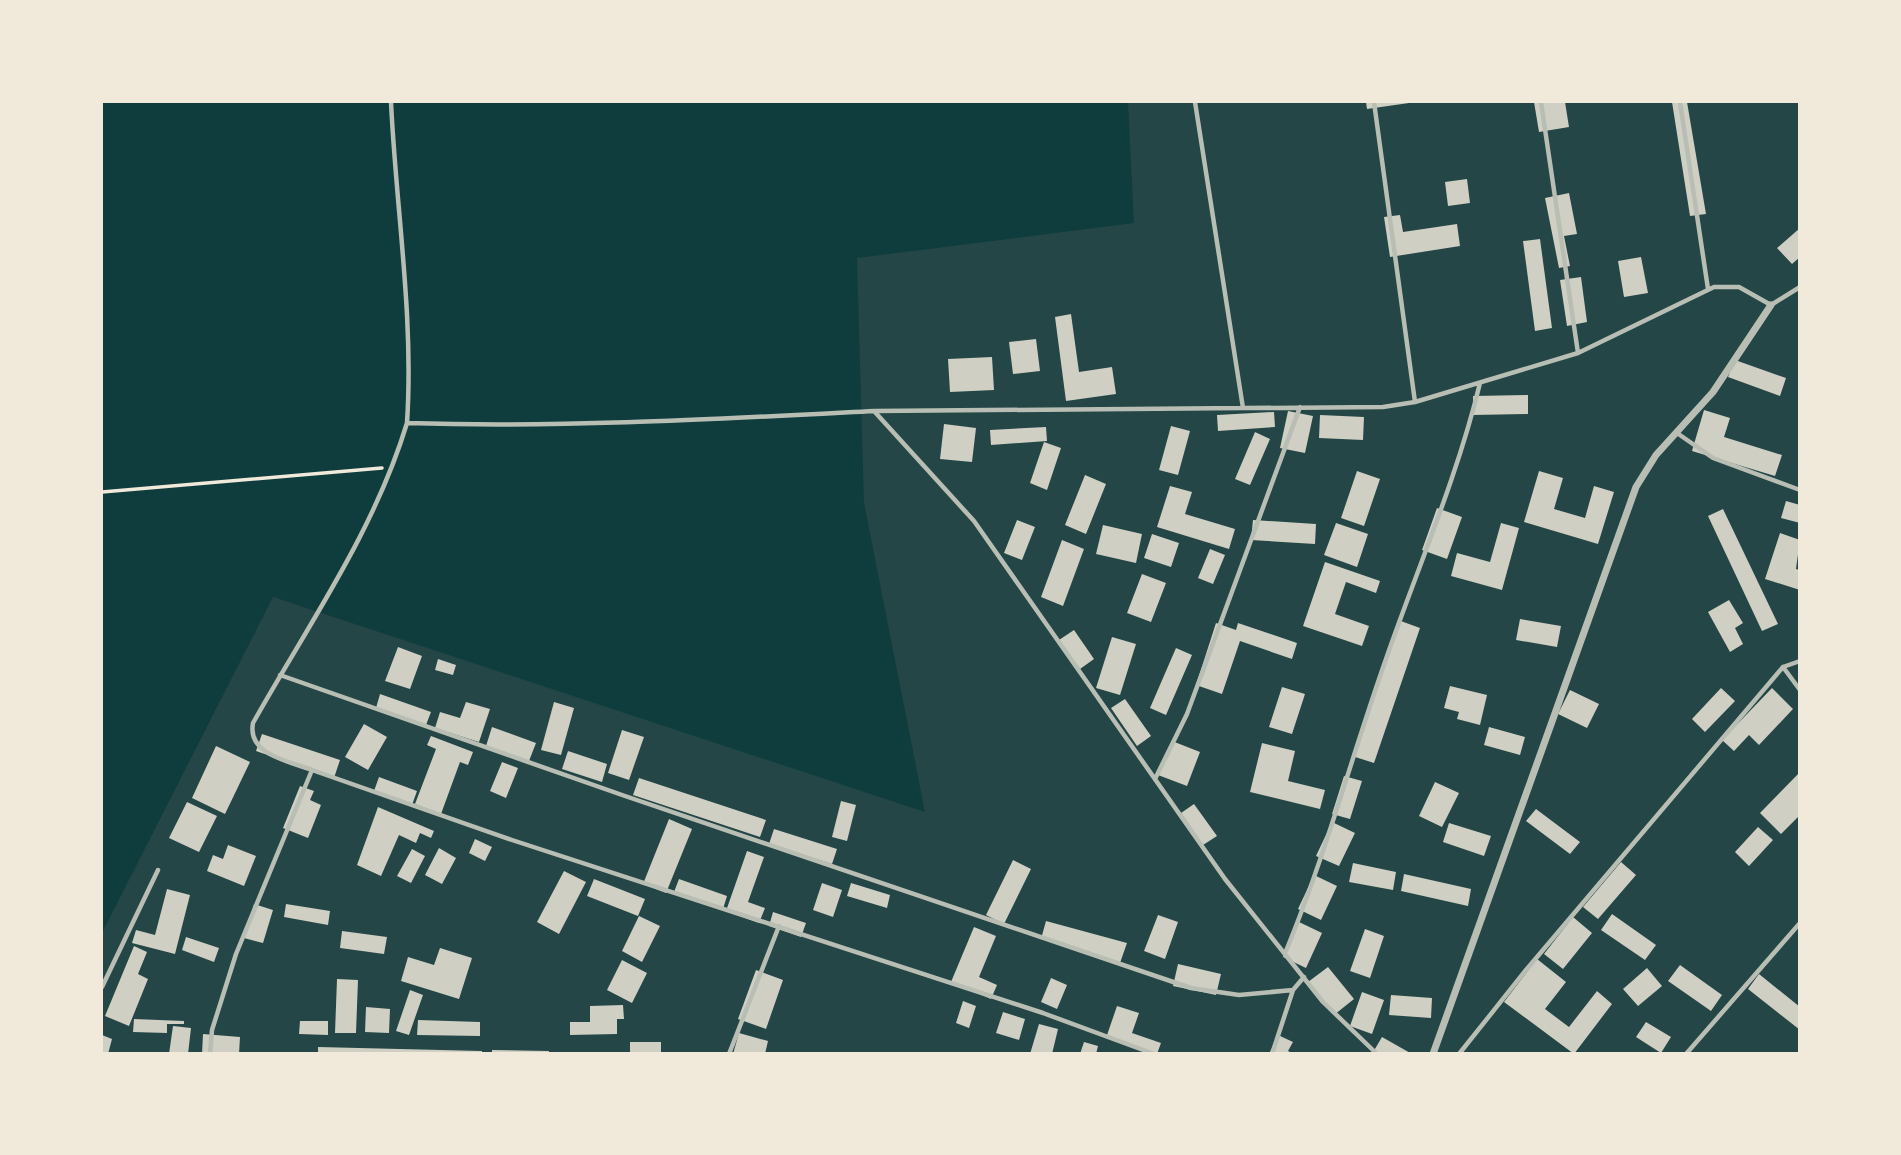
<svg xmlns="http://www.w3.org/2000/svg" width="1901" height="1155" font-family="'Alegreya Sans',sans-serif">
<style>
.green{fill:#244646}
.building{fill:#cfcfc3}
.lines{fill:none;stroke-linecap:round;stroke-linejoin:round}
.path{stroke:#f1e9da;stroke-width:3.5}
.service{stroke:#b8beb3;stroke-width:4.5}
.minor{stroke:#b8beb3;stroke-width:7}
</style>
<rect width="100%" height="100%" fill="#0f3d3e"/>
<path class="green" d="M1128,102H1799V1053H102V933L273,597L925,812L864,503L857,258L1134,223Z"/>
<path class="building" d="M1366,102H1409V103L1367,109Z
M1534,102H1565L1569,127L1539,132Z
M1672,102H1687L1706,214L1690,216Z
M1467,179L1470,203L1448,206L1445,182Z
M1569,193L1577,234L1564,236L1570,266L1559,268L1545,198Z
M1400,215L1403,232L1457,224L1460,246L1390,257L1384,217Z
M1800,228V257L1792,264L1777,248Z
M1540,239L1552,328L1535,331L1523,241Z
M1641,257L1648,293L1624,297L1618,261Z
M1581,277L1587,322L1567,326L1560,280Z
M1071,314L1079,372L1112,367L1116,394L1066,401L1055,317Z
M1036,339L1040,371L1013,374L1009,342Z
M992,357L994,390L950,392L948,359Z
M1735,360L1786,378L1780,396L1728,377Z
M1528,395V414L1473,415V396Z
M1704,410L1730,418L1724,437L1782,455L1775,476L1692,451Z
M1288,411L1313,416L1305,453L1280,448Z
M1274,412L1275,427L1218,431L1217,415Z
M1320,415L1364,417L1363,440L1319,438Z
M944,424L976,428L972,462L940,459Z
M1171,426L1190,431L1178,475L1159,470Z
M1046,427L1047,441L991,445L990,430Z
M1255,432L1270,439L1250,485L1235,479Z
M1044,442L1061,448L1047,490L1030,483Z
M1357,471L1380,479L1364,526L1341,518Z
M1539,471L1563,478L1554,509L1585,518L1594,486L1614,492L1598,544L1524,522Z
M1085,475L1106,484L1086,534L1065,525Z
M1170,486L1192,492L1185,514L1235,529L1229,549L1157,527Z
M1786,501L1800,505V523L1781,518Z
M1437,508L1462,517L1447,559L1422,550Z
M1723,509L1778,624L1762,631L1708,516Z
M1017,520L1035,527L1022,560L1004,553Z
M1253,520L1316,524L1315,544L1251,540Z
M1336,523L1368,534L1357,567L1324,555Z
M1501,523L1519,528L1502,590L1451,576L1457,553L1490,562Z
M1103,525L1142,534L1136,563L1096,554Z
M1780,533L1800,540L1796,569L1800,570V590L1765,579Z
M1152,534L1179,543L1171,567L1144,558Z
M1062,540L1084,549L1063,606L1041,597Z
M1210,549L1225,555L1213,584L1198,578Z
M1325,562L1380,581L1376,593L1346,582L1335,614L1369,626L1362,646L1303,626Z
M1142,574L1166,583L1151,622L1127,613Z
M1729,600L1743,623L1735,628L1743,644L1730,652L1708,612Z
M1520,619L1561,626L1557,647L1516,640Z
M1398,620L1420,628L1374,763L1352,756Z
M1216,623L1236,630L1238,623L1297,643L1292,659L1240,641L1222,694L1196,685Z
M1074,630L1094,659L1080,669L1059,640Z
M1112,637L1136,644L1120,695L1096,688Z
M398,647L422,656L410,689L385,681Z
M1176,648L1192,655L1166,715L1150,708Z
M438,659L456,665L453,675L435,670Z
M1450,686L1487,695L1480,725L1457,719L1459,712L1444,708Z
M1282,687L1305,694L1292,734L1269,727Z
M1721,688L1735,701L1705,732L1692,719Z
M1772,688L1793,709L1759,745L1749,735L1734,751L1722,740Z
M1570,690L1599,704L1587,728L1558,714Z
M380,694L431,712L426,725L376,708Z
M1125,699L1151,736L1137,746L1111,708Z
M466,702L490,709L479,742L435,728L440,712L460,718Z
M554,702L574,708L561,755L541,750Z
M364,724L387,737L368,770L345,757Z
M492,727L536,743L529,761L486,746Z
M1489,727L1525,737L1520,755L1484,745Z
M622,730L644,737L629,780L608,773Z
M262,734L340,760L334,778L256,751Z
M431,736L473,752L468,765L460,762L441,814L415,804L436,749L427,745Z
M1172,741L1200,752L1187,786L1158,775Z
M1262,743L1295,751L1288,781L1325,790L1320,809L1250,792Z
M216,746L250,762L225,814L192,798Z
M568,751L607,764L602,782L562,769Z
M502,762L518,768L506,798L490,791Z
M1800,772V815L1781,834L1760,813Z
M1344,776L1362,781L1350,819L1332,814Z
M379,777L417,791L412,805L374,791Z
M639,778L766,820L760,837L633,795Z
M1435,782L1459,793L1442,827L1419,816Z
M300,786L314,791L310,800L321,805L308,838L283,828Z
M841,801L856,805L847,841L832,837Z
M187,802L217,816L199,852L169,838Z
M1194,804L1217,836L1203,845L1181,813Z
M378,807L434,831L431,838L420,833L416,843L399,835L381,876L357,865Z
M1536,809L1580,842L1570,854L1526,821Z
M669,819L692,829L666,893L643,884Z
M1332,822L1355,833L1339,866L1316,856Z
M1449,823L1491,836L1484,856L1443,842Z
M1758,827L1773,840L1749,866L1735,852Z
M774,829L837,849L832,864L769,844Z
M475,839L492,847L485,861L469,853Z
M228,845L256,856L244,886L207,871L213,855L223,859Z
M439,848L456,858L442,884L425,875Z
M412,849L425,856L411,883L397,876Z
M747,851L764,857L748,902L765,908L759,923L726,911Z
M1013,860L1031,869L1004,924L986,915Z
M1621,862L1636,875L1598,919L1583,907Z
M1353,863L1396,872L1393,890L1349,882Z
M564,871L586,882L559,934L537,922Z
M1404,874L1471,889L1468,906L1401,891Z
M1314,875L1337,886L1321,920L1298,909Z
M594,879L645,899L638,916L587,896Z
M679,879L727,896L723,909L674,892Z
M822,883L842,890L833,917L813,910Z
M851,883L890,895L887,908L847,896Z
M167,889L190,895L175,954L132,943L136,930L155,935Z
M254,904L273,910L263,943L244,938Z
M286,904L330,911L328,925L284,917Z
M773,912L806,923L801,937L769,926Z
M1612,914L1656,945L1645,960L1601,930Z
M1158,915L1178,922L1165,959L1144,951Z
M639,916L660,926L642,962L622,951Z
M1573,917L1592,933L1563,969L1544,954Z
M1046,921L1127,943L1120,963L1041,939Z
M1299,922L1322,933L1306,968L1283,957Z
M974,927L996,936L979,977L997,985L991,999L951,982Z
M1365,929L1384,936L1370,978L1350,971Z
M342,931L387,937L384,954L340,948Z
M186,937L219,948L214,962L182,950Z
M134,946L147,952L138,974L148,979L129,1026L105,1016Z
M440,948L472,958L459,999L401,981L408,957L434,965Z
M1537,959L1566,982L1545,1009L1569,1027L1597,991L1612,1004L1574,1054L1504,1002Z
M622,960L647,973L632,1003L607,990Z
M1178,964L1221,974L1216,995L1173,986Z
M1680,965L1722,995L1711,1011L1668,981Z
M1328,967L1354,999L1334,1015L1308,982Z
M1647,968L1662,986L1638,1006L1623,989Z
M756,970L783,980L766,1029L738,1019Z
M1759,974L1800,1007V1030L1748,989Z
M1051,978L1067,985L1057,1009L1041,1002Z
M337,979L358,980L356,1033H335Z
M410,990L423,995L409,1035L396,1031Z
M1362,992L1384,1000L1372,1034L1350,1026Z
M1391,995L1432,998L1431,1018L1389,1015Z
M963,1001L976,1006L969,1028L956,1023Z
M623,1005L624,1019H617V1034L570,1035V1022H590V1006Z
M1117,1006L1139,1013L1132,1033L1161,1043L1157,1054L1106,1038Z
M366,1007L390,1009L389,1033L365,1032Z
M1003,1012L1025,1019L1019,1040L996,1033Z
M134,1019L184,1021V1024H167V1033L133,1032Z
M418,1020L480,1022V1036L417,1035Z
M300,1021H328V1035L299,1034Z
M1646,1022L1671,1037L1661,1053L1636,1037Z
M1039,1024L1058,1029L1052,1054H1030Z
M173,1026L191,1028L188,1054H169Z
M739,1033L768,1041L765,1054H733Z
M203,1034L240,1037L239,1054H202Z
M102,1035L112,1039L108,1054H102Z
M1278,1035L1293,1042L1288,1051L1294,1054H1269Z
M1382,1037L1412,1054H1372Z
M630,1042H661V1054H630Z
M1084,1042L1098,1046L1096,1054H1080Z
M318,1047L482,1051V1054H318Z
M492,1050L549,1051V1054H492Z"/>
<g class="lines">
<path class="path" d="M102,492L382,468"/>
<path class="service" d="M391,102C396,209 414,316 407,423
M1195,102L1243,408
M1374,102L1415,402
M1541,102L1578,353
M1680,102L1708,289
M875,411L1383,407L1415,402L1578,353L1714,287H1739L1771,305L1800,287
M1677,433L1713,458L1800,490
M1783,667L1800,661
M280,675L625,796L1191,988L1239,995L1293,990
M312,770L512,840L1043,1013L1154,1054
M1155,779L1187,714L1300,407
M1286,951C1326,854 1351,758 1386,659C1418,567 1457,478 1480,383
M102,987L158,870
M210,1054L212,1030L236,954L312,770C289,761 247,755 253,723C308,625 374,532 407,423C563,428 719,419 874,411L974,521L1225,879L1323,1002L1377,1054
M729,1054L779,926
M1272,1054L1293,990L1304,977
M1459,1054L1526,970L1783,667L1800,690
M1686,1054L1800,923"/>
<path class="minor" d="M1433,1054L1636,487L1656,455L1713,392L1771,305"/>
</g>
<rect width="1901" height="1155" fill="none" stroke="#f1e9da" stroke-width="206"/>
</svg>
